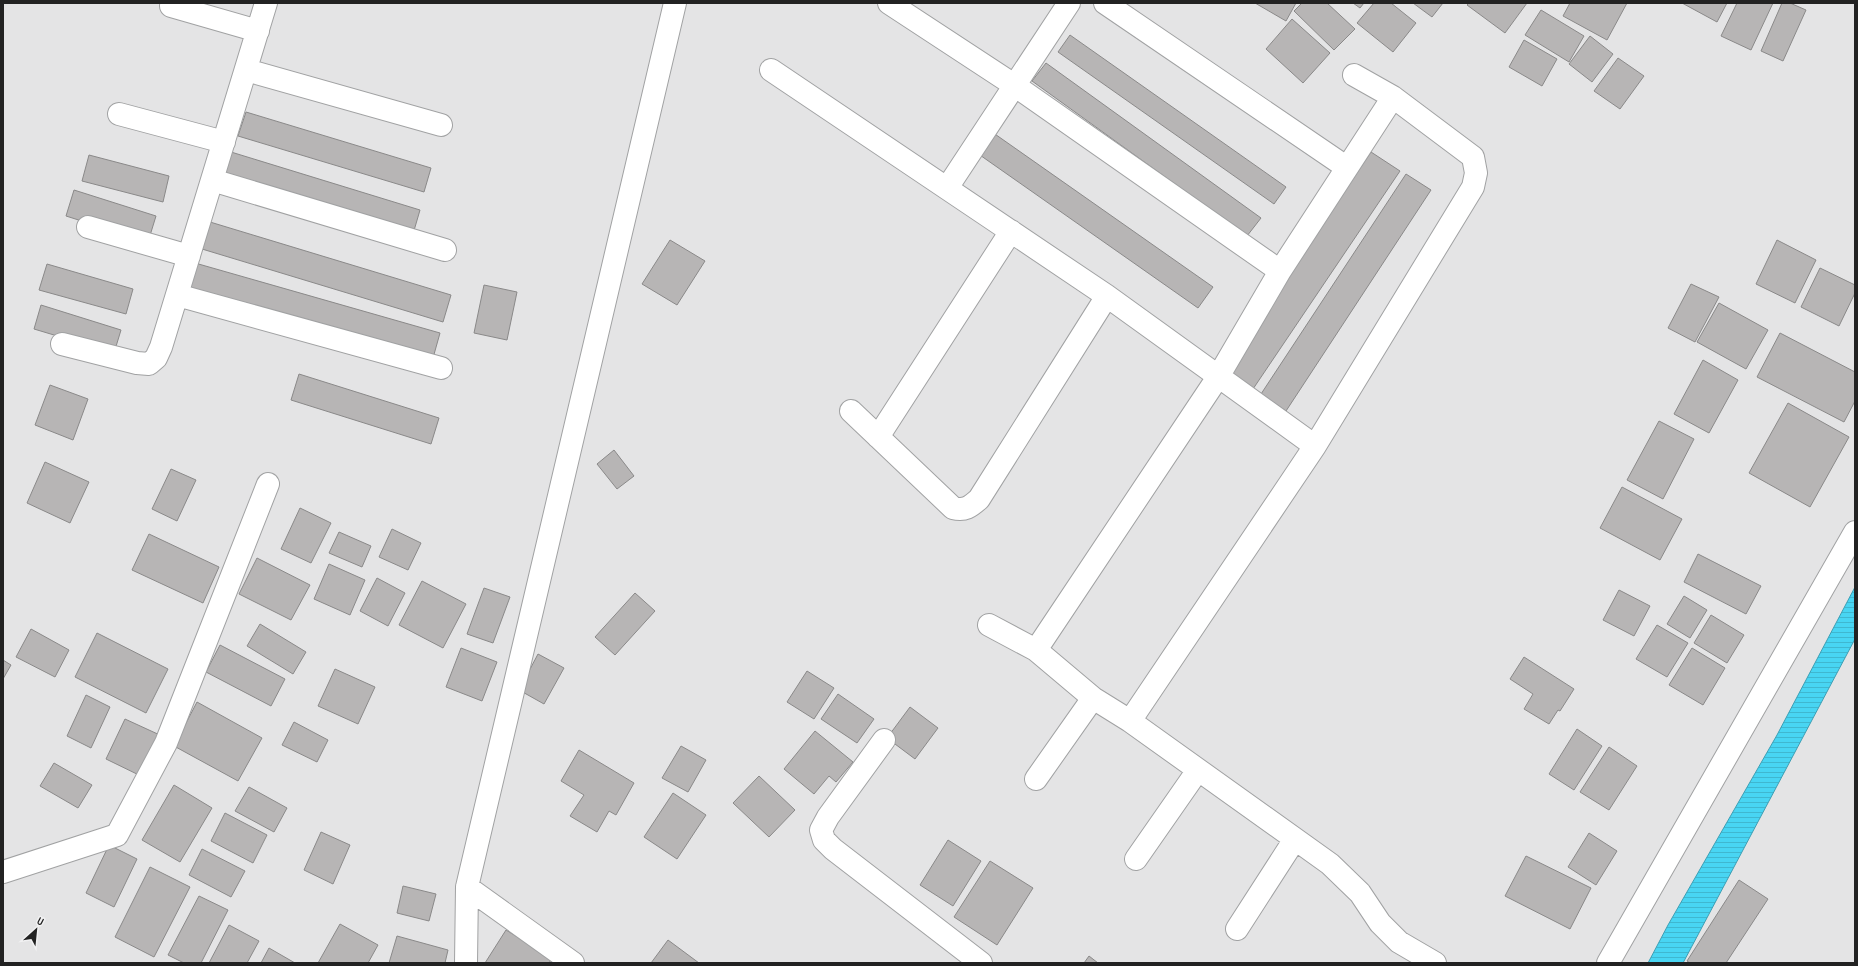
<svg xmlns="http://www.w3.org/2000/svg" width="1858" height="966" font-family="'Sofia Sans Condensed',sans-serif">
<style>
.water{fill:url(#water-rules);stroke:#3d9fb4}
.building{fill:#b7b5b5;stroke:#8a8989}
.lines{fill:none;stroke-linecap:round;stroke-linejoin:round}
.minor-casing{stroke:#a1a2a3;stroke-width:24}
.minor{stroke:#fff;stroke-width:22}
</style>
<defs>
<pattern id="water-rules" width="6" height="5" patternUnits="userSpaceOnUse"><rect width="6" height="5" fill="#48d5f3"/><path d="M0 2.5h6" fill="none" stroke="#3fb7d0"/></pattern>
</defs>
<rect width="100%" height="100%" fill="#e4e4e5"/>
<path class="water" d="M1855,587V639L1683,963H1648L1668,925L1777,735Z"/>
<path class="building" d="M1255,3H1296L1286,21Z
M1302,3H1327L1355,29L1334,50L1294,11Z
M1353,3H1364L1360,8Z
M1374,3H1391L1416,23L1393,52L1357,23Z
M1413,3H1443L1432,17Z
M1469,3H1527L1505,33L1467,5Z
M1570,3H1627L1607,40L1563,16Z
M1682,3H1727L1717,22Z
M1737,3H1773L1751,50L1721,36Z
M1782,3H1790L1806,10L1783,61L1761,51Z
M1541,10L1584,36L1569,62L1525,35Z
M1292,19L1330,53L1303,83L1266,49Z
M1070,35L1286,187L1274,204L1058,52Z
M1590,36L1613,54L1592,82L1569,64Z
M1524,40L1557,59L1542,86L1509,67Z
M1618,58L1644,76L1620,109L1594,91Z
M1046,63L1261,218L1247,236L1032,81Z
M246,112L431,168L424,192L238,136Z
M992,132L1213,287L1198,308L977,153Z
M231,152L420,210L413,234L224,176Z
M1371,152L1400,171L1253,389L1224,369Z
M89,155L169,176L163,202L82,181Z
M1406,174L1431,190L1286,411L1261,394Z
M74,190L156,216L148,242L66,216Z
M210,222L451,295L443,322L202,249Z
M670,240L705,261L677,305L642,284Z
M1777,240L1816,260L1795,303L1756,284Z
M195,263L440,333L433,358L188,288Z
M47,264L133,289L126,314L39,290Z
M1820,268L1855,285V293L1839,326L1801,307Z
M1691,284L1719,297L1695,342L1668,328Z
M484,285L517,292L507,340L474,333Z
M1719,303L1768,330L1746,369L1697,342Z
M41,305L121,330L114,353L34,329Z
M1780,333L1855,372V401L1844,422L1757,377Z
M1703,360L1738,380L1709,433L1674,414Z
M299,374L439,418L431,444L291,400Z
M50,385L88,399L73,440L35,425Z
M1788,403L1849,437L1810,507L1749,473Z
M1659,421L1694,439L1663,499L1627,480Z
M614,450L634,476L617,489L597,464Z
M45,462L89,482L70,523L27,503Z
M171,469L196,480L177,521L152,509Z
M1622,487L1682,519L1660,560L1600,528Z
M300,508L331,523L311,563L281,549Z
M392,529L421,543L408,570L379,557Z
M339,532L371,546L362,567L329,553Z
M149,534L219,567L203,603L132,570Z
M1698,554L1761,586L1746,614L1684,582Z
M257,558L310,585L291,620L239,594Z
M329,564L365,580L350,615L314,599Z
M377,578L405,593L388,626L360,611Z
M422,581L466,604L443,648L399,625Z
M484,588L510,597L493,643L467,634Z
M1619,590L1650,606L1634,636L1603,620Z
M635,593L655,611L615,655L595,637Z
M1684,596L1707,610L1690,638L1667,624Z
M1711,615L1744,635L1727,663L1694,643Z
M260,624L306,652L293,674L247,646Z
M1657,625L1688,643L1667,677L1636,659Z
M31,629L69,650L55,677L16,657Z
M97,633L168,669L146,713L75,677Z
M220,645L285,679L271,706L206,672Z
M461,648L497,662L482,701L446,687Z
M1692,648L1725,668L1703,705L1669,685Z
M538,654L564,668L544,704L519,690Z
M1524,657L1574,689L1560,711L1558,710L1549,724L1524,709L1533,694L1510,679Z
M3,660L11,665L3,679Z
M335,669L375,687L358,724L318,706Z
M807,671L834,688L814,719L787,702Z
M838,694L874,719L857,743L821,719Z
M86,695L110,707L91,748L67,736Z
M197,702L262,738L238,781L174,746Z
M910,707L938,728L915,759L887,738Z
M125,719L162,736L143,777L106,759Z
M294,722L328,740L317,762L282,745Z
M1577,729L1602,746L1574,790L1549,774Z
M815,731L853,762L836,782L829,776L814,794L784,769Z
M681,746L706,760L688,792L662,778Z
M1609,747L1637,766L1609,810L1580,792Z
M579,750L634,783L616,815L609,811L597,832L570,816L584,795L561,781Z
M54,763L92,785L78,808L40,786Z
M759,776L795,810L769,837L733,803Z
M174,785L212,808L180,862L142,840Z
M249,787L287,808L274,832L235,811Z
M673,793L706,815L677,859L644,837Z
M225,813L267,835L253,863L211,841Z
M321,832L350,845L333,884L304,870Z
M1589,833L1617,851L1596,885L1568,867Z
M948,840L981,861L953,906L920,885Z
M109,845L137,859L114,907L86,893Z
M202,849L245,871L231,897L189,875Z
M1526,856L1591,888L1570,929L1505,896Z
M990,861L1033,888L997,945L954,917Z
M150,867L190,887L154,957L115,937Z
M1739,880L1768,899L1726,963H1690L1687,961Z
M403,886L436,894L429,921L397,913Z
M199,896L228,910L201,963H184L168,955Z
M340,924L378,945L368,963H318Z
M229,925L259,941L247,963H209Z
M506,930L552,958L549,963H485Z
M397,936L448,950L445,963H389Z
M668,940L699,963H651Z
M269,948L295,963H261Z
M1089,956L1098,963H1084Z"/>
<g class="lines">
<g class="minor-casing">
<path id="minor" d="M889,3L1014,85L1280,271
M1105,3L1346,167
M171,6L258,31
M246,70L441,125
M771,70L1107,296L1315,446
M119,114L224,142
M212,180L445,250
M947,188L1069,3
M88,227L189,256
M177,295L441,368
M62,344L137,363L149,364L156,358L161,347L266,3
M851,411L953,508C965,511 970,507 979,499L1107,296
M878,437L1011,231
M989,625L1036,650L1093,698L1130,721L1330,864L1360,893L1380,923L1399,942L1435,963
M1036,650L1218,377L1280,271L1393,97
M1130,721L1315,446L1473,187L1476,173L1473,157L1393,97L1354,75
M884,740L828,817L821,830L824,840L833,849L981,963
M1036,779L1093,698
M1136,859L1198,770
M3,872L117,835L166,743L268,484
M467,887L573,963
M1237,929L1295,839
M466,963L467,887L675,3
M1608,963L1855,532"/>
</g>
<use href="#minor" class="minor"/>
</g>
<rect width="1858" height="966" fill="none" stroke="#222222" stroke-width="8"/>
<g transform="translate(36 930) rotate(27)" stroke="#f1f1f2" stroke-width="3" paint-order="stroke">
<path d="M0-3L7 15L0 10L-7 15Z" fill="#222222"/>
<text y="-6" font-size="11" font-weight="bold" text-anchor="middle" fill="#222222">U</text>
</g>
</svg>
